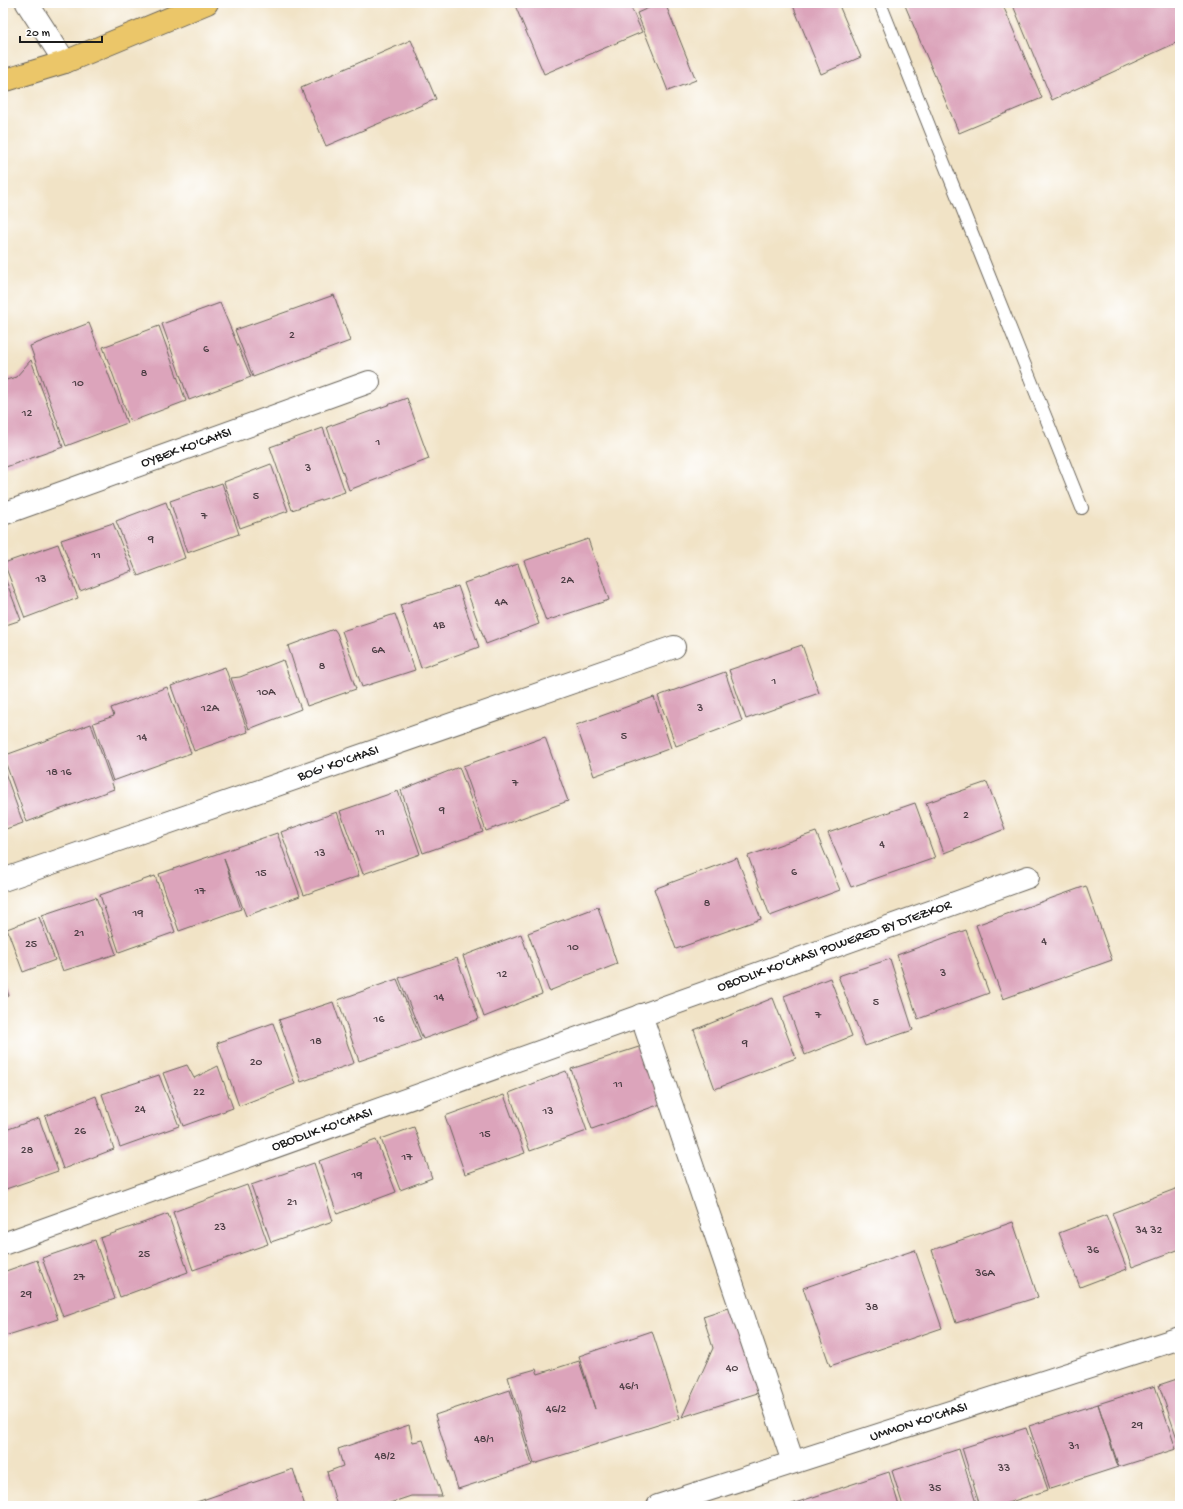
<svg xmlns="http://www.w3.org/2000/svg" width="1183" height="1509" font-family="'Gochi Hand',sans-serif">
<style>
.building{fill:#dca4bb}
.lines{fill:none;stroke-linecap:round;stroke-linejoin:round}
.lane-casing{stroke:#676258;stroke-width:14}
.street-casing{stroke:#676258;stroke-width:24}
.primary-casing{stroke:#676258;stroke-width:24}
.lane{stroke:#fff;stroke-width:12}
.street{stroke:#fff;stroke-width:22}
.primary{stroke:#ebc669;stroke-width:22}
.labels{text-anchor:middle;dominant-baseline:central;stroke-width:3;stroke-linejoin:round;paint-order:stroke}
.number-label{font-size:12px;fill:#4c3e44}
.street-label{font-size:14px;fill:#1c1c1c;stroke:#fff}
</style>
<rect width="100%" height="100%" fill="#fff"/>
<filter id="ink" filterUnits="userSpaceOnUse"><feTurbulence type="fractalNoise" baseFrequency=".025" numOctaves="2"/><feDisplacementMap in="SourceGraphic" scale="8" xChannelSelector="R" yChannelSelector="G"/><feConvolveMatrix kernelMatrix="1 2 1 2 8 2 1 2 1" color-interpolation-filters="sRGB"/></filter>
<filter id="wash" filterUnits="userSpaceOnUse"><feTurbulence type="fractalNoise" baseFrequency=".012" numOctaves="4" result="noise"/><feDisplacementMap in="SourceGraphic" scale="16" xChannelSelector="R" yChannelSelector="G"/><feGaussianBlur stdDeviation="0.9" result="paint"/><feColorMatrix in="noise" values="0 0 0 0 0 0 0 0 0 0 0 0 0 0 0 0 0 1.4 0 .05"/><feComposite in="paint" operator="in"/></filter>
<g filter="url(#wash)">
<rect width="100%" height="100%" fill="#f1e3c6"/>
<g id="blocks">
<path class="building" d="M514,3H629L642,32L544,74Z
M660,3H665L696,80L668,91L637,13Z
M792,3H838L861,57L821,74Z
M904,3H1002L1042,98L959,133Z
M1012,3H1179L1180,41L1052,100Z
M411,40L436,99L326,146L301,88Z
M334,295L350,341L253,377L235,330Z
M220,303L251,377L189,400L162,324Z
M89,323L127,423L66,446L30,346Z
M159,326L186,401L130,422L103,347Z
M31,360L63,447L3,468V381L16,377Z
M407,398L429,459L349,490L327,427Z
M323,428L345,492L292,510L270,447Z
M271,464L288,511L240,528L224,482Z
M222,483L239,534L187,553L170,501Z
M166,502L185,558L138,576L116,521Z
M113,523L132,571L80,591L61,540Z
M588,539L609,600L546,621L524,561Z
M58,544L78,598L25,618L4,563Z
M518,564L539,624L486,644L464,583Z
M3,573L21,620L3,626Z
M458,586L479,647L421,668L400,605Z
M395,614L415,670L362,687L342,631Z
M334,629L337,633L356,689L307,706L288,646Z
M802,645L819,693L746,719L729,670Z
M283,660L301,709L249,729L231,678L240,677Z
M225,667L248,732L194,751L171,686Z
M725,672L742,721L676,746L658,696Z
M167,687L191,753L113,781L93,723L114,716L111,708Z
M654,697L671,748L594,776L576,725Z
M91,724L114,789L27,822L3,756Z
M545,737L568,801L486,831L463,766Z
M3,767L23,823L3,830Z
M459,767L483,832L423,853L401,790Z
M987,782L1005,829L944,853L926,803Z
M398,791L420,854L363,874L340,811Z
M915,803L935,858L851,887L828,833Z
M337,812L359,876L304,895L281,832Z
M816,832L840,890L770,916L748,856Z
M277,833L300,896L246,916L224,859L241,909L179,931L159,874Z
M737,858L761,919L676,949L654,889Z
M155,876L175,932L119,952L100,895Z
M1086,886L1112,960L1003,999L976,925Z
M96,897L116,954L63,971L42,915Z
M598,907L617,964L549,991L528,933Z
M39,917L55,960L23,972L7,929Z
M966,930L989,993L918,1019L897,955Z
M521,934L542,994L484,1017L463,956Z
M457,958L479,1019L423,1039L399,978Z
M890,959L913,1030L865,1046L838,976Z
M830,978L852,1036L805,1055L784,996Z
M3,979L9,996L3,998Z
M397,979L421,1040L359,1061L338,1000Z
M773,998L796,1058L715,1089L694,1030Z
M333,1002L354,1063L301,1082L279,1020Z
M273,1023L295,1084L239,1106L217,1043Z
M645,1045L666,1102L592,1129L571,1069Z
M187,1065L194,1078L218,1066L233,1108L183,1126L163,1073Z
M566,1071L587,1131L530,1151L509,1093Z
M159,1075L179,1126L120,1147L102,1094Z
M504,1095L525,1153L465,1174L445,1116Z
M96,1096L114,1149L63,1169L45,1116Z
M39,1118L58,1171L3,1190V1131Z
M414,1127L432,1178L400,1190L381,1139Z
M376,1140L396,1192L337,1214L319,1161Z
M314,1163L333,1221L271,1242L251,1185Z
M247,1185L268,1244L193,1270L173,1212Z
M1178,1188L1180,1192V1249L1132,1267L1112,1213Z
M168,1214L188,1272L120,1297L100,1238Z
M1106,1215L1127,1269L1080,1287L1059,1233Z
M1013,1222L1038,1297L956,1323L932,1250Z
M95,1240L115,1299L63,1317L42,1258Z
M915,1250L942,1328L830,1366L803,1288Z
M37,1260L58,1319L5,1336L3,1331V1272Z
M740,1304L767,1390L682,1417L713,1348L703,1316Z
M652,1331L680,1418L534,1464L508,1377L536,1369L538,1374L579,1361L595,1409L579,1356Z
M1180,1378V1447L1159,1385Z
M1155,1386L1176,1449L1119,1467L1098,1404Z
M510,1390L532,1465L458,1489L435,1415Z
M1098,1404L1118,1467L1050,1489L1029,1426Z
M409,1425L413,1442L423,1440L442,1496H411L381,1506H337L327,1472L343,1466L338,1449Z
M1026,1428L1048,1490L998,1506H980L962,1448Z
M959,1449L977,1506H903L892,1471Z
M293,1469L305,1506H185Z
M889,1472L899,1506H786Z"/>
</g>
</g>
<g filter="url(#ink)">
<use href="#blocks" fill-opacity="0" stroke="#676258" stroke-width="1"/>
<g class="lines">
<g class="lane-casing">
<path id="lane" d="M880,3L1082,508"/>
</g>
<g class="street-casing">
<g id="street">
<path d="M27,3L65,62"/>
<path id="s1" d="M3,514L369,382"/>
<path id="s2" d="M3,880L674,647"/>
<path d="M641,1015L793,1462"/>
<path id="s3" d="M3,1244L1028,877"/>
<path id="s4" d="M658,1506L1180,1338"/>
</g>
</g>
<g class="primary-casing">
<path id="primary" d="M3,81L65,62L207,3"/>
</g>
<use href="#lane" class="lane"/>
<use href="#street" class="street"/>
<use href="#primary" class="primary"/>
</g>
</g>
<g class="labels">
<g class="number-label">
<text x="292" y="336">2</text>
<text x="206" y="350">6</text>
<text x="144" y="374">8</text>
<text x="78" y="384">10</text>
<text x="27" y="414">12</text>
<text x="378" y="443">1</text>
<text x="308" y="469">3</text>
<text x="256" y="497">5</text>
<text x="204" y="517">7</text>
<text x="151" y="540">9</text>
<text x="96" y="556">11</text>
<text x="41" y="580">13</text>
<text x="567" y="581">2A</text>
<text x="501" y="603">4A</text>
<text x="439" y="626">4B</text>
<text x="378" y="651">6A</text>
<text x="322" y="667">8</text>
<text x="774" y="682">1</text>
<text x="266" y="693">10A</text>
<text x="210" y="709">12A</text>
<text x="700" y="709">3</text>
<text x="624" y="737">5</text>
<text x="142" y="738">14</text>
<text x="59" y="773">18 16</text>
<text x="515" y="784">7</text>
<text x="442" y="811">9</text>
<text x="966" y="816">2</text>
<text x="380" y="833">11</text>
<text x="882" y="845">4</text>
<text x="320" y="854">13</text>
<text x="794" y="873">6</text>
<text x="261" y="874">15</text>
<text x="200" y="892">17</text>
<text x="707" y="904">8</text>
<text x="138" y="914">19</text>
<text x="79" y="934">21</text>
<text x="1044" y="942">4</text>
<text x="31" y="945">25</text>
<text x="573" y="948">10</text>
<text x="943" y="974">3</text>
<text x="502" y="975">12</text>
<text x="439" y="998">14</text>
<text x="876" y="1003">5</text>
<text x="818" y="1016">7</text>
<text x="379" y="1020">16</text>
<text x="316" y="1042">18</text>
<text x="745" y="1044">9</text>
<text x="256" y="1063">20</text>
<text x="618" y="1085">11</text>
<text x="199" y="1093">22</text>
<text x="140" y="1110">24</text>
<text x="548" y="1112">13</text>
<text x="80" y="1132">26</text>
<text x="485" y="1135">15</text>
<text x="27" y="1151">28</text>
<text x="407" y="1158">17</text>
<text x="357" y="1176">19</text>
<text x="292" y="1203">21</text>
<text x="220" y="1228">23</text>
<text x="1149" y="1231">34 32</text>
<text x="1093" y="1251">36</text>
<text x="144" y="1255">25</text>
<text x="985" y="1274">36A</text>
<text x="79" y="1278">27</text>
<text x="26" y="1295">29</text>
<text x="872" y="1308">38</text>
<text x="732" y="1369">40</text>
<text x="629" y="1387">46/1</text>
<text x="556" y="1410">46/2</text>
<text x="1137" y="1426">29</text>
<text x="484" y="1440">48/1</text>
<text x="1074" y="1447">31</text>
<text x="385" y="1457">48/2</text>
<text x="1004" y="1469">33</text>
<text x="935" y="1489">35</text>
</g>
<g class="street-label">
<text stroke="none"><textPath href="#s1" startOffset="195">OYBEK KO'CAHSI</textPath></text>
<text stroke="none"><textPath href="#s2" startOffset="355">BOG' KO'CHASI</textPath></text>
<text stroke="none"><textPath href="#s3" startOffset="883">OBODLIK KO'CHASI POWERED BY DTEZKOR</textPath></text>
<text stroke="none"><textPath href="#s3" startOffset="339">OBODLIK KO'CHASI</textPath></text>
<text stroke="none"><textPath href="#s4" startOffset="274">UMMON KO'CHASI</textPath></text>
</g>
</g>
<rect width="1183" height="1509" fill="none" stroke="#fff" stroke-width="16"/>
<path d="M20 36v6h82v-6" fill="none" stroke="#1c1c1c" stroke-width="2"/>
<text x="26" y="36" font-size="12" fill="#1c1c1c" stroke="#ffffff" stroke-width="3" paint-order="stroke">20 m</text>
</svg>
